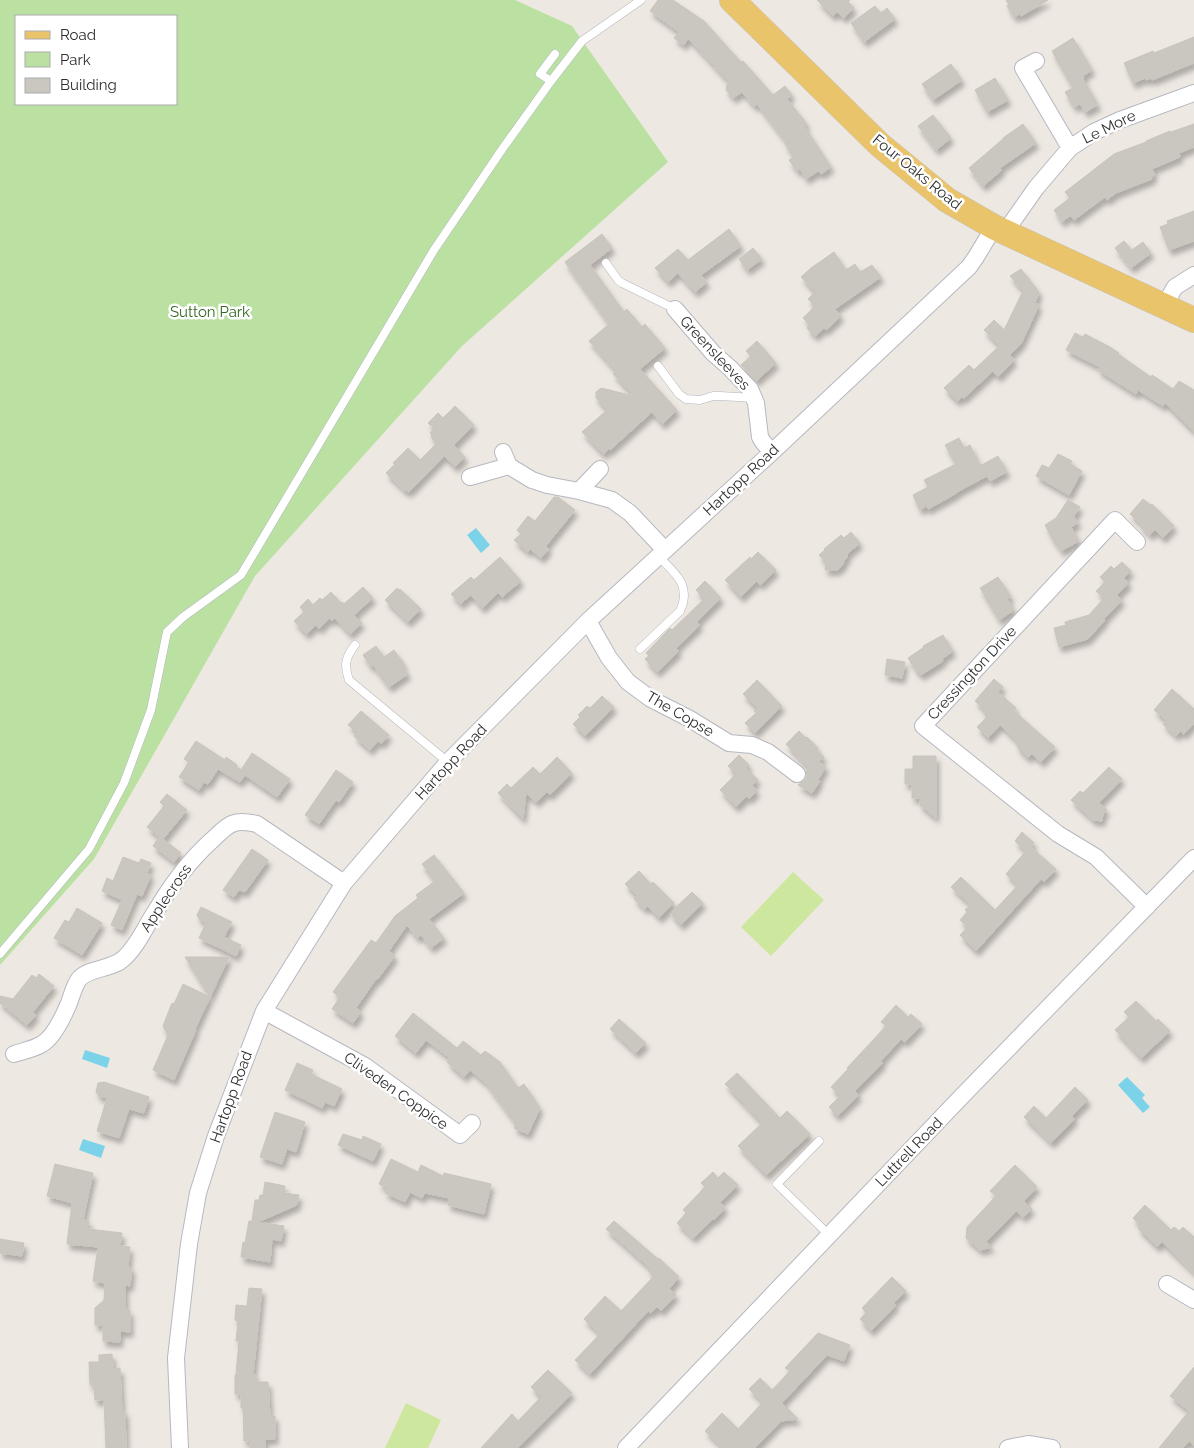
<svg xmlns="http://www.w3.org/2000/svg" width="1194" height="1448" font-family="Raleway,sans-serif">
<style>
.green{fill:#bbe1a2;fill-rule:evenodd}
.pitch{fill:#cde79f}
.water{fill:#7cd3e9}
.building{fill:#cac6c0;stroke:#cac4bb;filter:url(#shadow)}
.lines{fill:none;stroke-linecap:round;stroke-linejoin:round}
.service-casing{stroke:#b5b8c0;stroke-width:9}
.minor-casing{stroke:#b5b8c0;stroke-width:18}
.primary-casing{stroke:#c4c4c4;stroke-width:26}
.service{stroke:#fff;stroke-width:8}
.minor{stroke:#fff;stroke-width:16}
.primary{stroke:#eac46b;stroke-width:25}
.labels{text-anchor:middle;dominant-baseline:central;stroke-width:5;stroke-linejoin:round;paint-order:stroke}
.street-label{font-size:15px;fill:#2e2e2e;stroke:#fff}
.park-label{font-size:15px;fill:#346920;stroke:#fff}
</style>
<defs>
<filter id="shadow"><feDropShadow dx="3" dy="5.5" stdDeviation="2.5" flood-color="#0004"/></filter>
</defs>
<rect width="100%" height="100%" fill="#eee8e2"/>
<path class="green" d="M0,0H515L572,26L668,162L462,346L255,576L94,859L0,965ZM16,16H176V104H16Z"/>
<path class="pitch" d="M793,872L824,900L771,956L741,927Z
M406,1403L441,1420L428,1448H385Z"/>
<path class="water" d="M476,528L490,545L481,553L467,535Z
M85,1050L110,1058L107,1068L82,1059Z
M1127,1077L1145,1095L1142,1098L1150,1107L1143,1113L1118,1085Z
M83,1139L105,1146L101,1158L79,1150Z"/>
<path class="building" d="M658,0H673L704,21L741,62L743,61L773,95L785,86L792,95L787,99L807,124L804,126L831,167L821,174L818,171L806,179L800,169L797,171L789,160L794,157L785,144L787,143L757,104L754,106L742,92L733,98L726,90L728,81L688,38L684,45L674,38L679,32L650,11Z
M817,0H850L848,2L854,8L844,18L837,12L833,16Z
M1006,0H1048L1021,16L1020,14L1014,17L1007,6L1009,5Z
M875,6L881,13L887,8L895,19L864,42L851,23Z
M1194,37V63L1152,80L1151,78L1146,80L1145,78L1133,83L1124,63L1153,51L1154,53Z
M1073,38L1092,70L1083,76L1084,78L1083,79L1098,105L1085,112L1080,104L1074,107L1065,92L1073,88L1052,51Z
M951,64L962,80L933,100L922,84Z
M995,78L1008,100L987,112L975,90Z
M933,115L951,138L936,150L918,126Z
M1023,124L1036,143L1000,168L1002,170L983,186L969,168L1003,139V138Z
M1194,124V147L1179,153L1180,157L1152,169L1155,175L1151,177L1152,179L1116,193L1107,200L1105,197L1074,220L1070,216L1063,221H1061L1054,210L1070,198L1065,192L1114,154L1146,142V141L1170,131L1171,132Z
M1194,211V241L1169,250L1160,227L1168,224L1167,221Z
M729,229L741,246L701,275L707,282L695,292L678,273L668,282L655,268L678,249L688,260Z
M602,234L612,248L590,265L624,312L627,309L642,327L645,324L665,348L640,369L677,410L662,424L652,412L610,450L609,449L603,454L582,432L607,410L596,398V392L601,388L634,396L613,374L616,371L589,341L609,324L565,262Z
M1124,241L1132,250L1143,242L1151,253L1131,268L1115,248Z
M753,248L762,259L747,270L739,259Z
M834,252L846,270L855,264L860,272L872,265L881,277L835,309L841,316L826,330L824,328L815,336L807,328L810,325L803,318L815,306L808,299L815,292L801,277L811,268Z
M1021,269L1039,292L1035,303L1039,305L1021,344L1010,355L1014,360L998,377L993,371L964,398L962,397L957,401L944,388L969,365L974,370L999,346L984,330L994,320L1004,330L1023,291L1010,276Z
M1075,333L1083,337L1085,334L1110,347L1119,353L1118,354L1151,377L1152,375L1173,389L1179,381L1194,390V432L1165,403L1163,406L1138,390L1136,394L1098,370L1100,367L1066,350Z
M757,341L776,363L756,381L741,365L751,356L746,351Z
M455,406L474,425L454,445L465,457L455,467L444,456L409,492L406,490L405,491L386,473L395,464L393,463L408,448L420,460L437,443L431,437L432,435L430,433L434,428L428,423L438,413L443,418Z
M959,438L964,448L970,445L980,466L998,456L1007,472L990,481L987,476L957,492V493L928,509L926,506L920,510L913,495L928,487L924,480L956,464L945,445Z
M1058,454L1072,461L1070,464L1082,471L1069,495L1036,476L1042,465L1049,468Z
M554,497H558L575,510L546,546L549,549L541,558L530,549L528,552L514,540L521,534L517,530L528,516L535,521Z
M1143,499L1151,505L1152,504L1174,526L1163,538L1155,530L1150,535L1141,527L1142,525L1130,514Z
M1068,500L1080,507L1074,516L1078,523L1071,527L1079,541L1061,551L1056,543H1055L1045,525L1056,518Z
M851,532L860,543L847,554V558L844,561L843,565L837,570H825L826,563L819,555L825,550L824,549L841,535L844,538Z
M758,552L776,570L760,585L757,581L741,597L725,580L750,557L751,559Z
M500,557L521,581L502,597L498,593L482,608L471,595L460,604L451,594L471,577L474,580Z
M1122,562L1131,571L1124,578L1129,583L1117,595L1122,600L1104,619L1105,620L1088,639L1059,647L1054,628L1066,625L1065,622L1089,615L1104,598L1096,591L1105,582L1100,577L1111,566L1114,569Z
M998,577L1011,597L1007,599L1014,610L999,620L980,588Z
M705,581L721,598L697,622L700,625L676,648L679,651L657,672L645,659L649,656L646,653L670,628L672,630L704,599L696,590Z
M363,587L373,598L354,615L362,623L350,634L335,618L332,621L330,618L319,629L316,625L306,634L294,621L304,612L300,607L308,599L313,605L320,598L322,600L331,592L341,603L342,602L344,604Z
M397,588L399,590L400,589L421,609L408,622L385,600Z
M943,635L953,651L942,659L943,661L921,675L919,672L918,673L908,658L924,647L923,646Z
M376,646L384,657L394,650L404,664L402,665L408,674L389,687L373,665L371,667L363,655Z
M887,659L905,662L902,678L885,675Z
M994,679L1003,687L998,692L1016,708L1013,710L1055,747L1041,762L1032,754L1028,758L1017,747L1019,746L1016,744L1018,742L1000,725L988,738L977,727L988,716L982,710L984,709L975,701Z
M757,680L782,706L755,733L745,723L756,713L754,711L757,708L743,694Z
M1172,689L1194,709V723L1184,734L1180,731L1176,736L1163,724L1166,720L1154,710Z
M602,696L614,707L585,736L573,724L580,717L578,715L587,706L590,708Z
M361,711L389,735L381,744L378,741L370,750L354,736L357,732L348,725Z
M799,731L806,738L807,737L818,748L816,750L824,757L819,762L826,766L818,780L820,781L812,793L798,785L805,780L807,776L806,771L808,768L786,744Z
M196,741L225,760L226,757L237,765L236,767L241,770L252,753L290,779L277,797L245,775L240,782L218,769L208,784L204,782L199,790L179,777L189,762L184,759Z
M739,755L749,765L746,768L758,780L752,785L757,791L749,799L747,796L736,807L720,790L736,774L728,766Z
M913,756H936V818L920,805V798H912V784H905V769H913Z
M557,757L572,773L550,795L547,792L536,802L526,793L523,819L498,793L507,784L511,788L533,767L540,774Z
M1109,767L1122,779L1099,803L1107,810L1103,814L1102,821L1093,820L1071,800L1080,791L1083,793Z
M336,770L353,782L339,802L336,800L319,824L305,815Z
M167,794L187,810L163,839L181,853L174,862L153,846L159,837L147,827L164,806L160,802Z
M1022,832L1034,843L1031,847L1056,869L1044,882L1041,879L976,951L960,935L968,927L960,920L967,912L965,910L971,905L951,887L961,877L995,910L1018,885L1006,874L1026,851L1015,841Z
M252,849L268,860L245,892L239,890L234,897L223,890Z
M434,855L464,893L429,919L444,938L431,948L421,935L417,938L407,925L389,951L395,956L377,980L376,979L356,1008L361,1012L353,1023L332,1009L340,997L333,992L371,940L376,943L395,916L418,898L416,895L435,881L422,864Z
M123,857L139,863L141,859L151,863L147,873L151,875L142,896L137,894L122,930L111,925L122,900L102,891L107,878L113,881Z
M639,871L651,884L653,882L674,903L659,918L648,906L645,909L634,899L637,896L625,884Z
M692,892L703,903L681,925L670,913Z
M201,907L232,922L224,937L241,945L236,956L199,938L206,923L199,919L197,915Z
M77,908L102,923L82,955L54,938L65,920L69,922Z
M185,957H229L195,1029L196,1030L174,1080L153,1070L168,1035L163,1026L172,1003L174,1004L183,984L210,997Z
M39,974L54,986L37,1007L33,1012L36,1015L27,1025L0,1003V996L13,999L32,975L36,978Z
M1136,1001L1156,1021L1158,1019L1170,1031L1141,1058L1115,1030L1129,1017L1124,1012Z
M896,1005L908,1017L911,1014L922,1024L905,1042L901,1039L881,1061L883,1063L855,1091L859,1095L837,1116L829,1107L840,1096L831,1087L848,1069L847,1068L886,1026L881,1022Z
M413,1013L457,1048L463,1041L481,1055L485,1051L500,1062L518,1088L524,1084L540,1108L528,1134L514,1128L516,1124L486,1083L470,1070L464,1077L447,1062L450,1058L426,1040L416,1053L395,1036Z
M619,1019L646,1043L636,1053L610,1029Z
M297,1063L313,1070L311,1074L342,1089L334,1106L325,1102L322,1108L285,1090Z
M737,1073L780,1118L787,1111L810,1134L766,1175L738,1146L762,1123L725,1084Z
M104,1082L149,1097L144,1113L129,1109L119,1138L97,1131L107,1098L99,1096L96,1092L98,1083Z
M1075,1087L1088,1100L1072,1116L1075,1119L1051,1143L1024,1117L1034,1106L1046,1118Z
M275,1112L305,1122L296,1152L287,1149L282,1164L260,1157Z
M343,1134L362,1140L363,1136L381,1144L373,1161L338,1145Z
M391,1159L418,1172L421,1165L443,1176L444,1173L491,1184L484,1214L448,1205L449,1198L425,1193L422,1198L410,1192L405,1202L385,1193L387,1188L379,1184Z
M55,1164L93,1173L83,1220L89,1221L88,1229L122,1233L120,1246L130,1247L128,1267L132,1268L130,1286L125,1285V1310H130V1332L120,1331V1342L103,1341V1325H95V1308L104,1300L105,1283L93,1281L98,1247L67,1244L72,1203L47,1196Z
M1015,1165L1037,1187L1024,1201L1032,1209L1023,1217L1016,1211L986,1242L992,1247L980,1250L966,1238L967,1227L996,1196L990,1191Z
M713,1172L718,1178L724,1172L738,1185L720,1202L725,1208L714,1220L713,1219L693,1238L677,1223L686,1213L683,1210L705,1187L701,1183Z
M265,1182L285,1186L284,1193L299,1195L297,1205L258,1222L284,1226L281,1241L272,1239L270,1262L241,1257L243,1242L245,1243L249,1221H252L255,1200H259L260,1195H263Z
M1145,1205L1171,1230L1174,1227L1179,1231L1183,1227L1194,1237V1273L1162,1242L1157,1247L1138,1228L1140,1225L1133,1218Z
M614,1221L658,1259L659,1258L679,1277L669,1289L676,1295L661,1311L657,1307L651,1313L648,1311L590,1374L575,1360L600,1334L584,1319L605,1296L621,1311L654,1276L648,1270L650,1268L606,1229Z
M0,1239L24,1243L22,1256L0,1253Z
M892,1277L906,1291L893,1303L896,1305L871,1331L860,1319L866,1313L862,1308Z
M249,1288L262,1289L253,1375H256V1382H268L270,1416H275V1439H265V1448H250V1441H244L243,1408H241V1394H235V1375H236L239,1341H236L238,1321L235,1320L236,1305L247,1306Z
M818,1333L850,1345L844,1361L827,1355L782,1403L798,1419L781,1421L755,1448H723L705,1431L722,1413L738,1429L763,1402L749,1389L760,1378L772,1390L790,1371L785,1368Z
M112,1354L113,1369L120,1368L122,1412L125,1411L126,1448H106L104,1400H95L94,1385H90L89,1362H99V1355Z
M1194,1367V1445L1189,1441L1183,1448H1159L1189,1411L1170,1396Z
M548,1370L572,1393L518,1448H481L512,1414L518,1421L541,1397L531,1387Z"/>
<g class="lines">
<g class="service-casing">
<path id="service" d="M551,81L540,74L555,54
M606,263L618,280L622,283L675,309
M658,366L679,394L686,399L700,400L713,396H720L755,398
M355,645C345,658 344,665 349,680L448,762
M640,649L680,611C692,585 675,573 658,556
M0,954L89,849L124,783L151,710L167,632L183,617L241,575L434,250L503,148L551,81L582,41L641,0
M819,1141L777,1184L829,1235"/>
</g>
<g class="minor-casing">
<path id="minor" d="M1036,61L1023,68L1070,148
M1005,232L1036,188L1070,148L1094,132L1120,120L1194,93
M1164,306L1175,287L1194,275
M675,309L713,353L730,368L750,389L756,403L760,437L763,442L772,452
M503,452L509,466L532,480L547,485L579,491L612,500L630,513L665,550
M470,477L509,466
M579,491L600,469
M1137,542L1115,520L923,726L1058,834L1096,857L1147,907
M588,621L609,658L628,682L651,699L690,719L729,743L752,745L768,752L797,774
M264,1011L365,1066L460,1135L472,1123
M14,1054C23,1051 34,1049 42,1044C54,1037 64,1015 69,1003C72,995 74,986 79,979C90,967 111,970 123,959C138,946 146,925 157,909C172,884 189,861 211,841C228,825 232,818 257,824L344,883
M1167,1284L1194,1300
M180,1448L176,1358L189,1244L198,1193L216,1136L264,1011L344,883L448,762L588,621L772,452L969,267L976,257L994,227
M626,1448L964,1094L1194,858
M1008,1448L1028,1444L1052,1448"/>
</g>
<g class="primary-casing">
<path id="primary" d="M732,0L880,145L947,200L994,227L1194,320"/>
</g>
<use href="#service" class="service"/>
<use href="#minor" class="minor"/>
<use href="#primary" class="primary"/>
</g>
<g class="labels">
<g class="street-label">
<text transform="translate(1109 127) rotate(-26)">Le More</text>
<text transform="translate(917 172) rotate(39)">Four Oaks Road</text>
<text transform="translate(715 353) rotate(47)">Greensleeves</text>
<text transform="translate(741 480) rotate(-43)">Hartopp Road</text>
<text transform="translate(972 673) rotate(-47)">Cressington Drive</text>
<text transform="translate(680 714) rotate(30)">The Copse</text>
<text transform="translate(451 762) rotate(-47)">Hartopp Road</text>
<text transform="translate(166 898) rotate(-56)">Applecross</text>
<text transform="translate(396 1091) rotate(35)">Cliveden Coppice</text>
<text transform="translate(231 1097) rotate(-70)">Hartopp Road</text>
<text transform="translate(909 1152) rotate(-46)">Luttrell Road</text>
</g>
<g class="park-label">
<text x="210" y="312">Sutton Park</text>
</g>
</g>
<rect x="15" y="15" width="162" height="90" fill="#ffffff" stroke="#ababab"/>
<rect x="25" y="31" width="25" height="8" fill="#eac46b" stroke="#ababab"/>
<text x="60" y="40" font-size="15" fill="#2e2e2e">Road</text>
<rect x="25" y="52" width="25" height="15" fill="#bbe1a2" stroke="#ababab"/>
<text x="60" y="65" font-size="15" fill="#2e2e2e">Park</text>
<rect x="25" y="78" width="25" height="15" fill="#cac6c0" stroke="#ababab"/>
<text x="60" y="90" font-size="15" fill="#2e2e2e">Building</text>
</svg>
